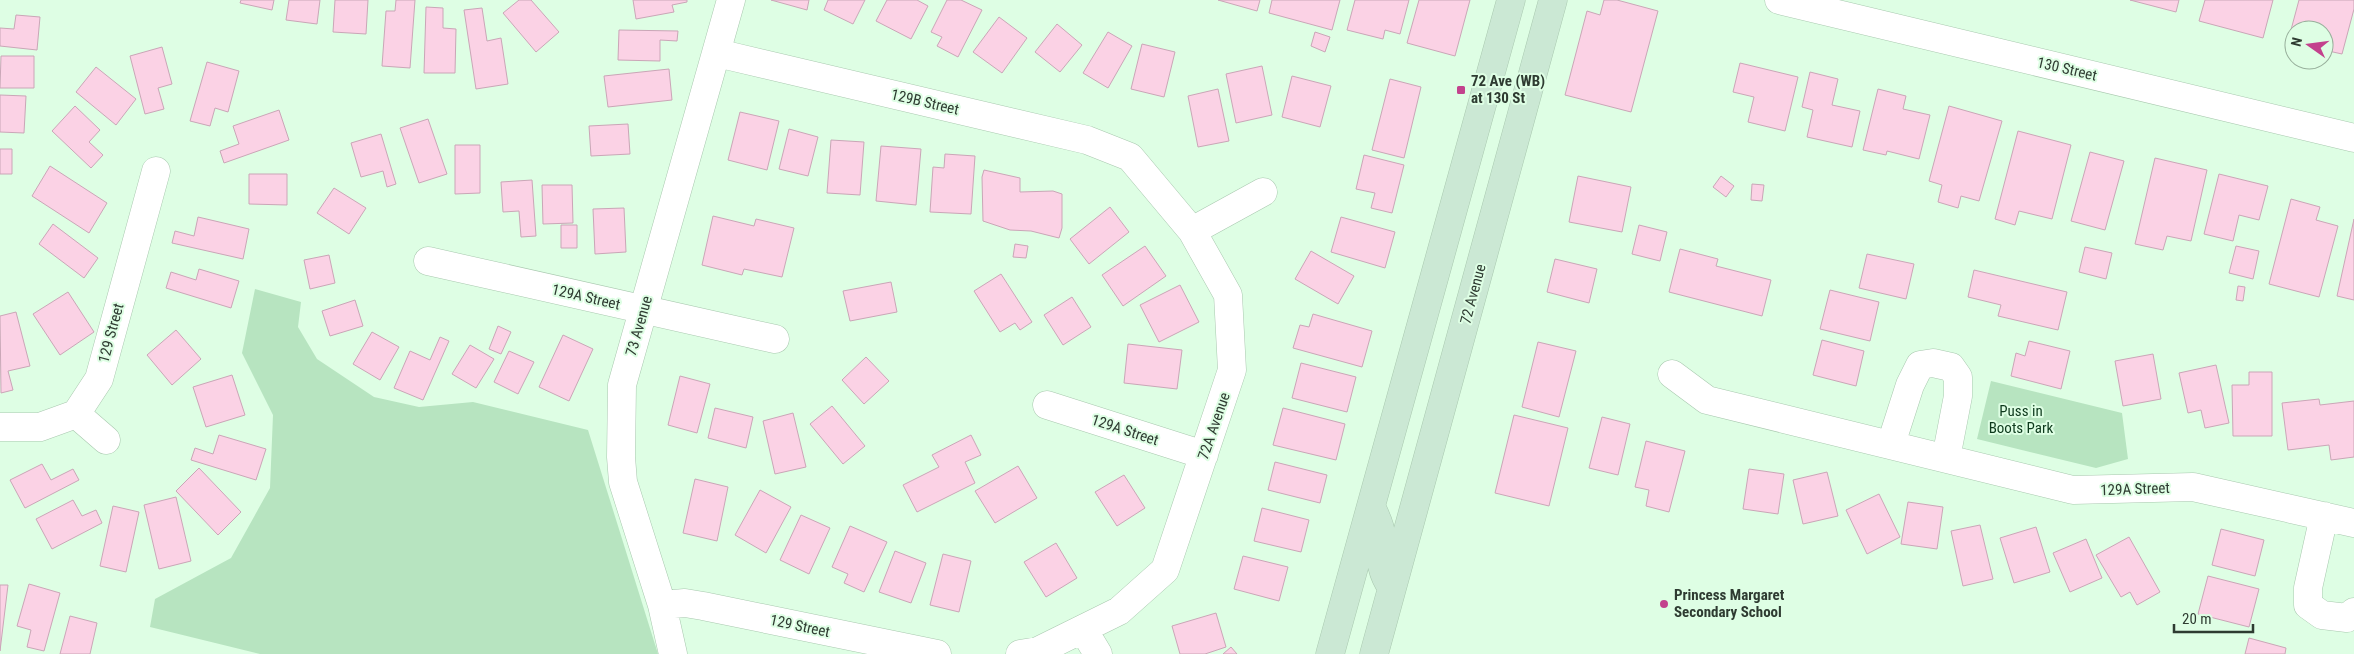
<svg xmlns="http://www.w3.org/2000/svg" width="2354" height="654" font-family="'Roboto Condensed',sans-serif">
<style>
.green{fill:#b7e4c0}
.building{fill:#fbd2e5;stroke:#caa6b7}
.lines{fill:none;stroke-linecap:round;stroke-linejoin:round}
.minor-casing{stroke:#a9c8af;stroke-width:29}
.tertiary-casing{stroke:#a9c8af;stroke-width:29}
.secondary-casing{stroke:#a9c8af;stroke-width:29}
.minor{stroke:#fff;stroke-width:28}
.tertiary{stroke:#fff;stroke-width:28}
.secondary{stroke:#cbe8d4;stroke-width:28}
.poi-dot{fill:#c3428d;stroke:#defee4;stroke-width:2}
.labels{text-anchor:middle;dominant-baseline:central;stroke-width:4;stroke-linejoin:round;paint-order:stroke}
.street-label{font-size:15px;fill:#2e3b31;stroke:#defee4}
.poi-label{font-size:15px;font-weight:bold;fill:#2e3b31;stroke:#defee4;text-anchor:start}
.park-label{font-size:15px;fill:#0d391c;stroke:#defee4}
</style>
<rect width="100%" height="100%" fill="#defee4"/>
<path class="green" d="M255,289L301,302L298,327L317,359L374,397L419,407L473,402L588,430L658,654H260L150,627L155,599L231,558L270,488L273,415L242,353Z
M1991,381L2122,413L2128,459L2096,468L1977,439Z"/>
<path class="building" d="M241,0H274L272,10L240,3Z
M289,0H320L317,24L286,20Z
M335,0H368L366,34L333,32Z
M396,0H415L410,68L382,66L386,11H395Z
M519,0H531L559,32L536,52L503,13Z
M633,0H687V2L672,5L674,12L636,19Z
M771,0H809L807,10Z
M828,0H865L853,24L824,10Z
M887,0H917L928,6L911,39L876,21Z
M947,0H961L982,10L958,57L937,46L942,37L931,32Z
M1218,0H1260L1257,11Z
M1272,0H1340L1332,30L1269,13Z
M1355,0H1409L1400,34L1385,30L1383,39L1347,30Z
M1419,0H1470L1455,56L1407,43Z
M1604,0H1617L1658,11L1631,112L1565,95L1587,11L1600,15Z
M2130,0H2179L2176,12Z
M2205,0H2273L2263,38L2199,21Z
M2299,0H2354V9L2342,54L2324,50V30H2294V42L2288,41Z
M426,7L443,8V28L456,29L455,73H424Z
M482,8L487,41L501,38L508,84L476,89L464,10Z
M16,15L40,17L37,50L0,46V28L14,29Z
M999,17L1027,38L1002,73L973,52Z
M1057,24L1082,45L1060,72L1035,52Z
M619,30L678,31L677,41L660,40V61L618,60Z
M1108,32L1132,46L1108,88L1083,73Z
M1315,32L1330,37L1325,52L1311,46Z
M1142,44L1175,52L1164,97L1131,89Z
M162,47L172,84L158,88L164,109L145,114L130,56Z
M1,56H34V88H0Z
M207,62L239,71L228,112L215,108L210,126L190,121Z
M1740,63L1798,77L1785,131L1748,122L1754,97L1733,92Z
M1262,66L1272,115L1236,123L1226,74Z
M96,67L136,99L116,125L76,92Z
M669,69L672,100L608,107L604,76Z
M1810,72L1838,79L1832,105L1860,111L1852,147L1807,137L1813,110L1802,107Z
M1292,76L1331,86L1320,127L1282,117Z
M1390,79L1421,87L1404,158L1372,150Z
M1218,89L1229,141L1198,147L1188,96Z
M1878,89L1906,96L1903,109L1930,115L1919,159L1887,151L1886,155L1863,150Z
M0,95L26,96L24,133L0,132Z
M75,106L100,130L89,142L103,155L91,168L52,131Z
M1949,106L2002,121L1979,201L1961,196L1958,208L1938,202L1942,185L1929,181Z
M279,110L289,140L224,163L220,151L239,144L233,126Z
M740,112L779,121L767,170L728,160Z
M428,119L447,174L419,183L400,128Z
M628,124L630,154L591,156L589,126Z
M789,129L818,137L808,176L779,169Z
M2018,131L2071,145L2052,219L2019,211L2015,225L1995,219Z
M381,134L396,184L387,187L383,171L361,177L351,143Z
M831,140L864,142L860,195L827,193Z
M455,145H480V193L455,194Z
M881,146L921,149L916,205L876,201Z
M0,149H12V174H0Z
M2090,152L2124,161L2105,230L2071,221Z
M945,154L975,156L971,214L930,212L933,167L944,168Z
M1364,155L1404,165L1392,213L1371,208L1375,193L1356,189Z
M2155,158L2207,170L2191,241L2167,236L2163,250L2135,244Z
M50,166L107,203L89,233L32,196Z
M984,170L1020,178V192L1053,191L1062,194V228L1059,238L1031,231L1010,230L983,221L982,177Z
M249,174H287V205L249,204Z
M2219,174L2268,186L2259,220L2239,215L2233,241L2204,234Z
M1578,176L1631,187L1622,232L1569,222Z
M1721,176L1734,186L1726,197L1713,187Z
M532,180L536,236L521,237L519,211L503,212L501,182Z
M1752,184L1764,185L1762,201L1751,200Z
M542,185H572L573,223L543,224Z
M334,188L366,208L349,234L317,213Z
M2291,199L2320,207L2316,220L2338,226L2319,297L2269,284Z
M1110,207L1129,232L1089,264L1070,239Z
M624,208L626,252L595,254L593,209Z
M713,216L754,226L756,219L794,228L782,277L744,269L742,275L702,265Z
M198,217L249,229L243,259L172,243L175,231L194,236Z
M1341,217L1395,232L1385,268L1331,252Z
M2354,219V300L2337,296Z
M53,224L98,258L84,278L39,244Z
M561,225H577V248H561Z
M1639,225L1667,232L1660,261L1632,254Z
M1015,244L1028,246L1026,258L1013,257Z
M1145,246L1166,276L1123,306L1102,275Z
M2236,246L2259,251L2253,279L2229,273Z
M2085,247L2112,253L2106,279L2079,272Z
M1680,249L1718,259L1716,266L1771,280L1762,316L1669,292Z
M1311,251L1354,276L1338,304L1295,279Z
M1867,254L1914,264L1906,299L1859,288Z
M329,255L335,283L310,289L304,260Z
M1555,259L1597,269L1589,303L1547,292Z
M199,269L239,281L231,308L166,288L171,272L196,280Z
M1974,270L2067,292L2058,330L1998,316L2001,305L1968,297Z
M1001,274L1032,322L1020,330L1015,323L1000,332L974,291Z
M891,282L897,312L850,321L843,291Z
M1180,285L1199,322L1159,342L1140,305Z
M2238,286L2245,287L2243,301L2236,300Z
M1830,290L1879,302L1870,341L1820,329Z
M68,292L94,332L60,355L33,314Z
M1072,297L1091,327L1063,345L1044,315Z
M355,300L363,326L330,336L322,311Z
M16,312L30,366L8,371L13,390L1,393L0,316Z
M1313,314L1372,331L1362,367L1293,348L1300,325L1309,327Z
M498,326L511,332L501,354L489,349Z
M176,330L201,359L172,385L147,355Z
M372,332L399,347L380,380L353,364Z
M563,335L593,349L569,401L539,387Z
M440,337L449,341L423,400L394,388L410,351L430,360Z
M1822,340L1864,351L1856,386L1813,375Z
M2029,341L2070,351L2061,389L2011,376L2016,353L2025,356Z
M1538,342L1576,351L1559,417L1522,407Z
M1128,344L1182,350L1177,389L1124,383Z
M470,345L494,359L476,388L452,374Z
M509,351L534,362L518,394L494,382Z
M2153,354L2161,399L2123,406L2115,361Z
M866,357L889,381L864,404L842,380Z
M1301,363L1356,377L1347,412L1292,398Z
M2216,365L2229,423L2205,428L2201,410L2188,413L2179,373Z
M2249,372H2272V436H2233L2232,385H2249Z
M232,375L245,415L206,427L193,387Z
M680,376L710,384L697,433L668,425Z
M2319,399L2320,405L2354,401V457L2331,460L2329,445L2288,450L2282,403Z
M832,406L865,446L843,464L810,424Z
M715,408L753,417L746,448L708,438Z
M1283,408L1345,424L1336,460L1273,445Z
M793,413L806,467L775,474L763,421Z
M1514,415L1568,428L1549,506L1495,493Z
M1602,417L1630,424L1618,475L1589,468Z
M219,435L266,449L256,480L191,460L195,448L213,454Z
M971,435L981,455L965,462L975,483L917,512L903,485L939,467L932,455Z
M1646,441L1685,451L1669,512L1646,506L1649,490L1635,487Z
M1275,462L1327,475L1320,503L1268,490Z
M42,464L51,480L73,469L79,480L25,508L10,480Z
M1018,466L1037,498L995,523L975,491Z
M199,468L241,512L218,535L176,491Z
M1749,469L1784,474L1778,514L1743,509Z
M1827,472L1838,516L1803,524L1793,480Z
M1124,475L1145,508L1117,526L1095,492Z
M695,479L728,487L717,541L683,533Z
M760,490L791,507L766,553L735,535Z
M1879,494L1900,537L1867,554L1846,510Z
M176,497L191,561L159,569L144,505Z
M73,500L82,516L96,510L102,523L52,549L36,519Z
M1908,502L1943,507L1937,549L1901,544Z
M113,506L139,512L126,572L100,566Z
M1262,508L1309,520L1301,552L1254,541Z
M801,515L830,528L809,574L780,560Z
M1980,525L1993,579L1963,586L1951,531Z
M850,526L887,542L864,592L844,583L848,574L832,567Z
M2036,527L2050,572L2014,583L2000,538Z
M2221,529L2264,540L2255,576L2212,565Z
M2129,537L2160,592L2137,605L2130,592L2121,597L2096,555Z
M2086,539L2102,578L2070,592L2053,553Z
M1056,543L1077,578L1046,597L1024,562Z
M895,551L926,563L911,603L879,592Z
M943,554L971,561L959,612L930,605Z
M1243,556L1288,567L1279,601L1234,589Z
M2208,576L2259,589L2249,627L2198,614Z
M29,584L60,593L44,651L27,647L31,630L17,626Z
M0,585H8L0,651Z
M1216,613L1226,647L1205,654H1180L1172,626Z
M70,616L97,623L90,654H60Z
M2249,638L2286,648L2285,654H2245Z
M1231,647L1237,654H1223Z"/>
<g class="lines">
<g class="minor-casing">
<path id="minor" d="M717,53L1087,140L1130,157L1192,231L1228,295L1232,370L1165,570L1119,611L1038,651L1020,654
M1192,231L1263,192
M428,261L775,339
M1672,374L1707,400L2073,490L2193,487L2354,523
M1047,405L1204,455
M76,414L106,440
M0,427H40L76,414L99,379L156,171
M1891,444L1910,385L1920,365L1933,363L1951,367L1958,377V396L1946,458
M2324,516L2308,588V605L2322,615L2347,618L2354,612
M662,605L685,603L703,606L937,654
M1083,629L1098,654
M673,654L662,605L623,482L621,457L622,385L731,0"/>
</g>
<g class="tertiary-casing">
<path id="tertiary" d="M1779,0L2354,138"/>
</g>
<g class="secondary-casing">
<path id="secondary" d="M1372,508C1375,516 1381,526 1381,535C1382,558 1378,567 1392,588
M1330,654L1511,0
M1374,654L1553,0"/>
</g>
<use href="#minor" class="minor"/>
<use href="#tertiary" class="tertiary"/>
<use href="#secondary" class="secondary"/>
</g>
<g class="poi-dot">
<rect x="1456" y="85" width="10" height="10" rx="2.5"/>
<circle cx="1664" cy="604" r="5"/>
</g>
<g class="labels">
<g class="street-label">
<text transform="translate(2067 69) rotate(13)">130 Street</text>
<text transform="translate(925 102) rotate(13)">129B Street</text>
<text transform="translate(1473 294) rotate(-75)">72 Avenue</text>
<text transform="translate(586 297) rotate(13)">129A Street</text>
<text transform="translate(639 326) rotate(-74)">73 Avenue</text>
<text transform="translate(111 333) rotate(-75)">129 Street</text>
<text transform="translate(1214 426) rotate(-71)">72A Avenue</text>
<text transform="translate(1125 430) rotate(18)">129A Street</text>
<text transform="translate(2135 489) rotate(-2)">129A Street</text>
<text transform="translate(800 626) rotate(12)">129 Street</text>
</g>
<g class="poi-label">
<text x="1471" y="81">72 Ave (WB)<tspan x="1471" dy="17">at 130 St</tspan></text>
<text x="1674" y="595">Princess Margaret<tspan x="1674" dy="17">Secondary School</tspan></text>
</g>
<g class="park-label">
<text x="2021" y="411">Puss in<tspan x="2021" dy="17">Boots Park</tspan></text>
</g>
</g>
<g transform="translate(2309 45) rotate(284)"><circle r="24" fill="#defee4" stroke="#98b09c"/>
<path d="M0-4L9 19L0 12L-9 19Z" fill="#c3428d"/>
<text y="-8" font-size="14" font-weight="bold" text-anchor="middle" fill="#2e3b31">N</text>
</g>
<path d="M2174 624v8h79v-8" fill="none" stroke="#2e3b31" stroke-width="2.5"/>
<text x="2182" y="624" font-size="15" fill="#2e3b31" stroke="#defee4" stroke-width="4" paint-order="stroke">20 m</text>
</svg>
